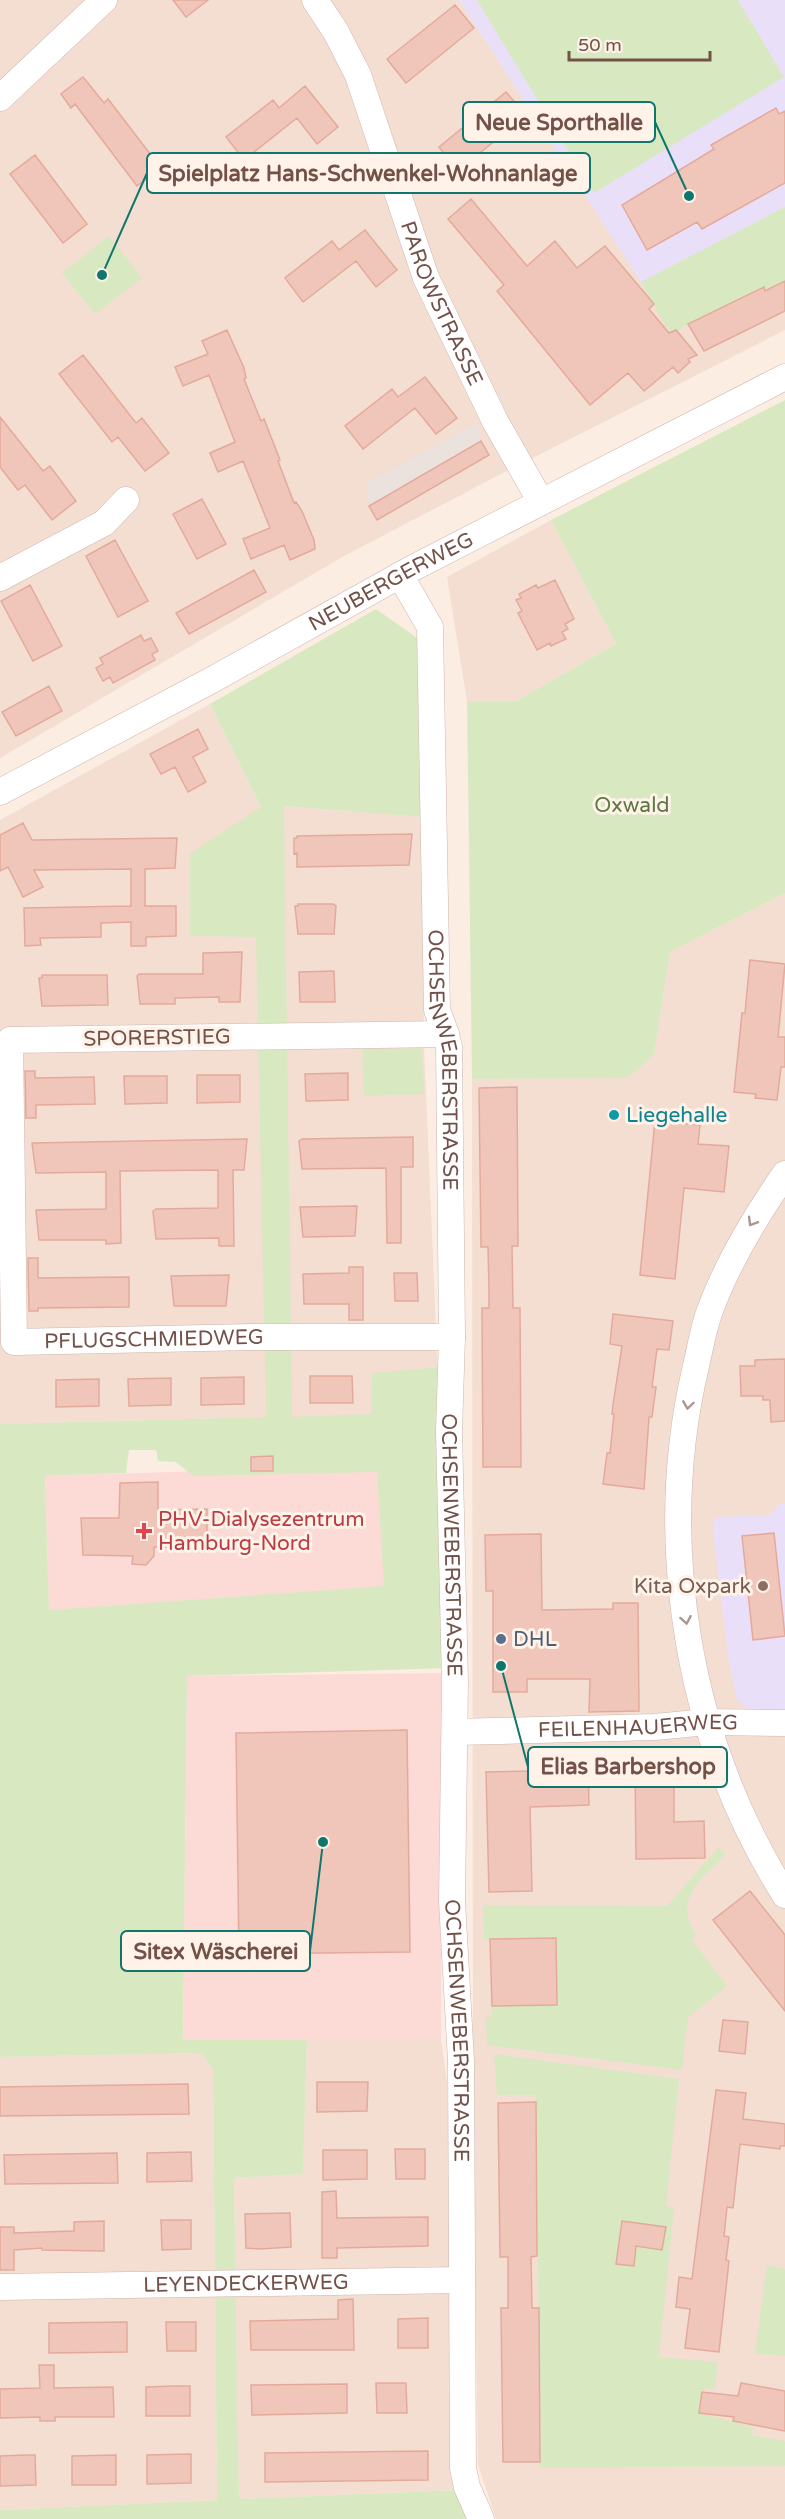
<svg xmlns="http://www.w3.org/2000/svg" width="785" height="2519" font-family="'Varela Round',sans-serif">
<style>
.residential{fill:#f3ded1}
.commercial{fill:#fcdbd6}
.industrial{fill:#ebe1dd}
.education{fill:#eadff8}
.green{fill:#d8e9c1;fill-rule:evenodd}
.building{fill:#f1c6ba;stroke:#e3aa9b;stroke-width:1.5}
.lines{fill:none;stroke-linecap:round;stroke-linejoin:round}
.minor-casing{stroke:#cfb5ac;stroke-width:27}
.minor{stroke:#fff;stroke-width:26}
.oneway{stroke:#ab9792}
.culture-dot{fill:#0f9aa8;stroke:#fff2e8;stroke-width:2}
.health-dot{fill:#e0444e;stroke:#fff2e8;stroke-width:2}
.education-dot{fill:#8d6e63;stroke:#fff2e8;stroke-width:2}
.service-dot{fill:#5c6f8a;stroke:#fff2e8;stroke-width:2}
.labels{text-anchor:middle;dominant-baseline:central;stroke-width:6;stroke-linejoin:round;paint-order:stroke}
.street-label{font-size:21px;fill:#735149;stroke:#fff2e8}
.park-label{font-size:21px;fill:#5c7842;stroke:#fff2e8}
.culture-label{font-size:21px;fill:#0d838f;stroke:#fff2e8;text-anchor:start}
.health-label{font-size:21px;fill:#be3a42;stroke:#fff2e8;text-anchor:start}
.education-label{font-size:21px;fill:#785e54;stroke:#fff2e8;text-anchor:end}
.service-label{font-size:21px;fill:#4e5e75;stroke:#fff2e8;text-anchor:start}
.leader{fill:none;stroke:#0f766e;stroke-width:2}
.callout-dot{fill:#0f766e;stroke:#fff2e8;stroke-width:2}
.callout{fill:#fff2e8;stroke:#0f766e;stroke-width:2}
.callout-label{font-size:22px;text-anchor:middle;font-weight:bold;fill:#735149}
</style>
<rect width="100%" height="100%" fill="#fcede2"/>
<path class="residential" d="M0,0H459L641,281L785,207V330L503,473L344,556L0,758Z
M551,520L616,644L516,701H467L447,577Z
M210,704L261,807L284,806L421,817L424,1046L440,1423L358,1431L265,1417L0,1424V820Z
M785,893V2519H496L478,2465L473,2099L472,1079L628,1078L654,1055L670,952Z
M307,2040H441L447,2082L457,2490L239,2499L234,2178L303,2174Z
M201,2053L213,2069L217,2500L0,2510V2057Z"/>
<path class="commercial" d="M358,1431L439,1593L49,1610L45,1476L357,1466Z
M441,1673V2040L183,2041L187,1676Z"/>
<path class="industrial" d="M477,423L481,441L369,506L366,484Z"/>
<path class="education" d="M459,0H785V207L641,282Z
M782,1503H785V1710H748L737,1700L728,1656L713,1531L715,1517L769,1515Z"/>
<path class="green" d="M477,0H738L784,77L594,193Z
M785,207V281L765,291L763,288L684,326L672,337L641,282Z
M109,236L142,278L95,314L62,273Z
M785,400V893L670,952L654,1055L628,1078L472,1079L467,701H516L616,644L551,520Z
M376,609L417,638L421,817L284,806L292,1417L371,1414L372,1373L444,1367L448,1668L187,1676L183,2040H307L303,2174L234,2178L239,2499L457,2490L470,2519H0V2510L217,2500L213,2069L201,2053L0,2057V1424L266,1417L256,937L190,936V854L261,807L210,704ZM129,1450H156L158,1461L176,1462L193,1476L377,1472L384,1586L49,1610L45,1476L126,1473Z
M422,1048L424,1094L364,1096L362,1050Z
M719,1847L725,1854C701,1881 673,1897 696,1935L691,1939L727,1986L688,2017L682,2070L487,2045L486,2017H492V2006L557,2004L556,1939L484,1940L483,1905L667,1906Z
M494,2054L679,2079L666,2206L674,2208L659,2357L718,2362L715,2389L704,2388L699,2413L753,2427L752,2435L785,2441V2466L540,2468L536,2095H497Z
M767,2265L785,2269V2356L755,2354Z"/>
<path class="building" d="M173,0H208L186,17Z
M455,5L474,28L406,83L387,59Z
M83,77L104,103L108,99L161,168L137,186L75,104L71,108L61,94Z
M305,86L338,127L317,144L297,118L244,160L226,137L273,100L279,108Z
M506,92L526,115L458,171L439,147Z
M776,108L779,114L785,111V183L702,229L697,222L647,250L622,205L714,149L711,145Z
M35,155L87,224L63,243L10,174Z
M471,199L527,266L555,241L577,268L605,246L654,304L649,309L669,333L676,330L697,355L688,359L690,362L678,373L673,367L644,391L628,373L590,405L497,291L504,285L448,219Z
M365,230L397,270L376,287L356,261L303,302L285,278L332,241L339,250Z
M785,281V311L704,351L688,324L764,287L765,291Z
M227,330L244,368L246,378L244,379L261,421L264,419L280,460L278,461L294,503L296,502L302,511L314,540L315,549L290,560L284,545L251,559L243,539L270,528L243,461L218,472L210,453L235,442L209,375L183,386L175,367L208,354L202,341Z
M83,355L136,423L142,418L169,453L145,471L118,437L112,442L59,374Z
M425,377L457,418L436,434L415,408L363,449L345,426L392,389L398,397Z
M0,417L43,471L50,466L76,501L52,520L25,485L18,490L0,467Z
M481,441L489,455L377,520L369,506Z
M202,499L226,544L197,559L173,514Z
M115,540L148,601L118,617L86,556Z
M254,570L266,592L189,634L176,613Z
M555,580L574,619L565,624L568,629L562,632L566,639L551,646L550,643L537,650L518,613L522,611L516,600L521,598L519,594L536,585L538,588Z
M30,585L62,646L33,661L1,601Z
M141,635L144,641L151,638L158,651L152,654L155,660L113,683L110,677L103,681L96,668L103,664L100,658Z
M49,686L62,711L16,736L2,712Z
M198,729L208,749L193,757L206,782L188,792L175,767L161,774L150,754Z
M23,823L32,840L177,838L175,868L145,869V906H176V936L146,937V946H131V922L101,923V937L40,938L41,945L25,946L24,908L131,906V869L34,870L43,887L23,897L8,867L0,871V835Z
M412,834L409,865L297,867V853L294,854V838H297V836Z
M298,904H333L336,906L334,934H298L295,906H298Z
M242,952L240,1002H219V997L175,998V1004H140L137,976L139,974H203V953Z
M750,960L785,964L778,1037H785V1067H781L777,1100L755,1098L756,1094L734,1092L742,1013H745Z
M334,971L335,1002H300L299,972Z
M42,975H107L108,1005L42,1006L39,978H42Z
M25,1071H35V1078L94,1077L95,1104L36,1105V1118H26Z
M348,1073V1100L306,1101L305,1074Z
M197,1075H240V1102L197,1103Z
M124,1076H167V1103L125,1104Z
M517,1087L518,1246H512L513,1308H520L521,1467H483L482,1308H489V1287L488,1247H481L479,1088Z
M655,1121L700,1125L698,1144L729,1146L724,1192L684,1188L675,1279L640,1275Z
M413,1137V1167H401V1243H387L386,1168L302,1169L299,1141L302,1139Z
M247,1139L244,1170H233L234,1246H219V1238L156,1239L153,1211L156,1209L218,1208V1170L120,1171L121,1243L106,1244V1240H39L36,1210L106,1209V1172L36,1173L32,1143Z
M357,1206L355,1236L303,1237L300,1207Z
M28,1258H38V1278L129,1277V1307L38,1308V1311H29Z
M349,1267H363V1320H349V1304H304L303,1274L349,1273Z
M394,1273H417L418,1301H395Z
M229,1275L226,1306H174L171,1276Z
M613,1314L673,1321L669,1350L657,1349L652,1387H656L652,1417H649L644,1489L603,1484L607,1453H610L614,1414H612L613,1405L622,1346L610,1344Z
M785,1359V1421L771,1422L770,1400H763V1396H741L740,1366H755V1360Z
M310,1376H352L353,1403H310Z
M244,1377V1404L201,1405V1378Z
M171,1378V1405L129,1406L128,1379Z
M99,1379V1406L56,1407V1380Z
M273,1456V1471H251V1457Z
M158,1482V1510L207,1509V1547H154V1556L146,1565L132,1564L133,1556L83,1555L81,1518H119L120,1483Z
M774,1533L785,1636L753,1640L742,1536Z
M541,1534L542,1610L613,1609V1603H638L639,1711L589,1712L590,1679H527V1692H493V1591H486L485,1535Z
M407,1730L410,1952L239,1954L236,1733Z
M674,1766V1822L704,1821L705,1858L636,1859L635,1767Z
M588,1770L589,1805L530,1807L532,1891L489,1892L486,1772Z
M750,1891L785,1935V2011L713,1920Z
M556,1938L557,2005L492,2006L490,1939Z
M723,2020L748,2022L745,2054L719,2051Z
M317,2082H368L367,2111L317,2112Z
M188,2084L189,2114L0,2116V2087Z
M716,2090L746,2093L743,2119L785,2124V2146H780V2149L740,2144L733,2208L727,2207L724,2236L729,2237L726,2260L729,2261L719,2352L685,2348L690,2309L676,2307L679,2277L692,2279Z
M536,2102L537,2256L531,2257L532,2308H539L540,2462H503L501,2308H508V2257H500L498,2103Z
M395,2149H425V2179H396Z
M323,2150H367V2179L323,2180Z
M191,2152L192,2181L147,2182V2153Z
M117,2153L118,2183L5,2184L4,2155Z
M336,2191L337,2218L428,2217V2246L337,2248V2258H322V2192Z
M290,2213L291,2247L260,2249L246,2248L245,2214Z
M161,2220H191V2249L162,2250Z
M104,2221V2251L42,2250V2248L14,2250V2270H0V2227H14V2233L74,2231V2222Z
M622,2221L666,2227L662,2250L636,2246L634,2266L616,2264Z
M353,2299L354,2350H251L250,2321L338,2319V2300Z
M428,2318V2348H398V2319Z
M127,2322V2352L49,2353V2323Z
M166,2322H196V2351H167Z
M39,2365H54V2388L113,2387L114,2417H55V2421H40V2417L0,2418V2389L40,2388Z
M376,2383H406L407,2413H377Z
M741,2383L785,2391V2431L733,2421L734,2417L699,2413L702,2392L738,2396Z
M347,2384V2413L252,2415L251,2385Z
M175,2386H190V2416H146V2387Z
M428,2451V2480L265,2482V2453Z
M191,2454V2483L147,2484V2455Z
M27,2455H35L36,2485L0,2486V2456Z
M116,2455V2485H72V2456Z"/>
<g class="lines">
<g class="minor-casing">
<g id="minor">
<path id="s1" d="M315,0L336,32L358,75L426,278L495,421L541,502"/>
<path d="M0,98L104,0"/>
<path id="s2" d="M400,575L430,627L437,1010L446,1034L449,1047L452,1337L449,1431L455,1682L452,1901L461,2061L463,2468L467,2487L481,2519"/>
<path d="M0,578L104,523L126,500"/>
<path id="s3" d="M0,792L210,681L413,568L785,377"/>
<path id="s4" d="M446,1034L10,1040L14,1342L253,1337H452"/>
<path d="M785,1174C755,1217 727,1263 709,1313C703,1330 700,1349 696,1366C654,1543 688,1742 785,1895"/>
<path id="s5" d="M455,1732L655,1727L707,1722L785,1723"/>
<path id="s6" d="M0,2287L461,2280"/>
</g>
</g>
<use href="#minor" class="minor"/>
</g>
<defs><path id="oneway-chevron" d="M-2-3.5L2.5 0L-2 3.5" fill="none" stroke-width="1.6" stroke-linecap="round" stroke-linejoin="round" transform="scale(1.5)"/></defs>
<g class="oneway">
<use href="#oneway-chevron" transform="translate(752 1222) rotate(121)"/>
<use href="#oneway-chevron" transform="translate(688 1405) rotate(98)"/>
<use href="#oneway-chevron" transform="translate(686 1620) rotate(80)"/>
</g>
<circle class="culture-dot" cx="614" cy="1115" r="6"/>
<path class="health-dot" d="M141 1522h6v6h6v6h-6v6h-6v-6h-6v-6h6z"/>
<circle class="education-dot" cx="763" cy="1586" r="6"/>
<circle class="service-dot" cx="501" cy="1639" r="6"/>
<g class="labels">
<g class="street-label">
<text stroke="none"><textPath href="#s1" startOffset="330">PAROWSTRASSE</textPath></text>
<text stroke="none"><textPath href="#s3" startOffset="444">NEUBERGERWEG</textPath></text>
<text transform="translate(157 1038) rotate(-1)">SPORERSTIEG</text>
<text stroke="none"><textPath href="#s2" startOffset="494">OCHSENWEBERSTRASSE</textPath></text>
<text stroke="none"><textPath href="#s4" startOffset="878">PFLUGSCHMIEDWEG</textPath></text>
<text stroke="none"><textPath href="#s2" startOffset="980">OCHSENWEBERSTRASSE</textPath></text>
<text stroke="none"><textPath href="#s5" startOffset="183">FEILENHAUERWEG</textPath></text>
<text stroke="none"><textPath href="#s2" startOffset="1466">OCHSENWEBERSTRASSE</textPath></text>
<text stroke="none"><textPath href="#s6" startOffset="246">LEYENDECKERWEG</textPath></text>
</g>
<g class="park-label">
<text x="632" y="805">Oxwald</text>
</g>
<g class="culture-label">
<text x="626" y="1115">Liegehalle</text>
</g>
<g class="health-label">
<text x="158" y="1519">PHV-Dialysezentrum<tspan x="158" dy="24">Hamburg-Nord</tspan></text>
</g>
<g class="education-label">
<text x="751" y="1586">Kita Oxpark</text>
</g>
<g class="service-label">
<text x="513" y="1639">DHL</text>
</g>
</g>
<path class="leader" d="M689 196L655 122M102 275L147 173M501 1666L528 1767M323 1842L310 1951"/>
<g class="callout-dot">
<circle cx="689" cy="196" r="6"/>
<circle cx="102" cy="275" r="6"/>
<circle cx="501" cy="1666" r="6"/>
<circle cx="323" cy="1842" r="6"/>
</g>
<g class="callout">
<rect x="463" y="102" width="192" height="40" rx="6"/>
<rect x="147" y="153" width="443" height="40" rx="6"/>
<rect x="528" y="1747" width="199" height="40" rx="6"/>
<rect x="121" y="1931" width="189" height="40" rx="6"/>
</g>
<g class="callout-label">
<text x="559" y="130">Neue Sporthalle</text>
<text x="368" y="181">Spielplatz Hans-Schwenkel-Wohnanlage</text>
<text x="628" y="1774">Elias Barbershop</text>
<text x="216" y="1959">Sitex Wäscherei</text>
</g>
<path d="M569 51v9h141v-9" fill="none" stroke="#735149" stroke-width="3"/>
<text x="578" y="51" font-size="18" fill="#735149" stroke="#fff2e8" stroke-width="4.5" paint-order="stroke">50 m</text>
</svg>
